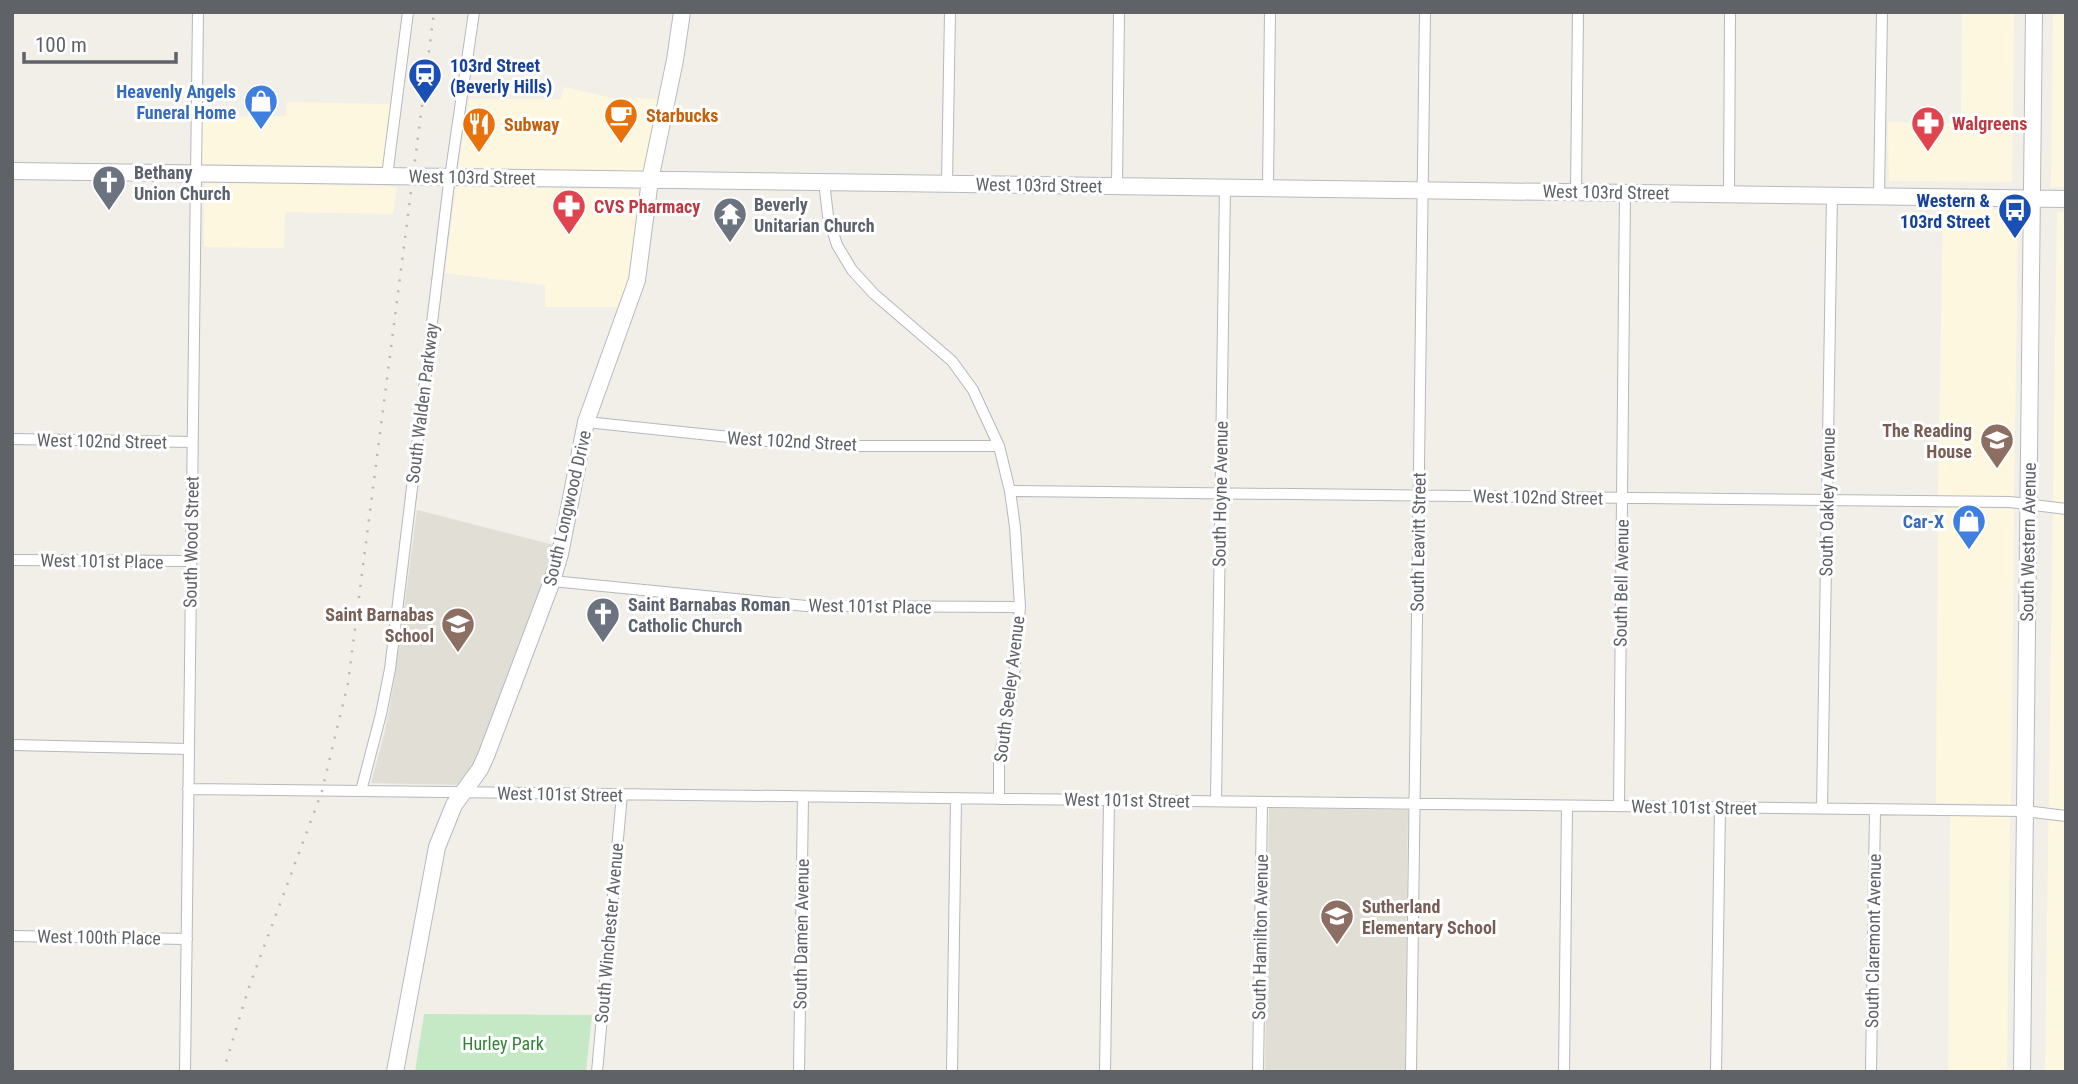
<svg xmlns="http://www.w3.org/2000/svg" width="2078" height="1084" font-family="'Roboto Condensed',sans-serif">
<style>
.commercial{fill:#fef7e0}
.education{fill:#e1ded6}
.green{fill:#c5e8c5}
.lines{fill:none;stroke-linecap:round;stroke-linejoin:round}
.street-casing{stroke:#b5b8bc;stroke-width:12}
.secondary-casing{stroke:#b6babf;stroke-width:18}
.street{stroke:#fff;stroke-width:10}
.secondary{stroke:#fff;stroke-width:16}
.rail{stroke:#b6b7b8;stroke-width:2.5;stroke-dasharray:2 9;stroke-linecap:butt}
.labels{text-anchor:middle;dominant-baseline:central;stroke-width:6;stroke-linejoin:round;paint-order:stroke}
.transit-label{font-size:18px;font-weight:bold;fill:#164399;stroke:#fff;text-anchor:start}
.shop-label{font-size:18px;font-weight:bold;fill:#366cbe;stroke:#fff;text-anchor:end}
.food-label{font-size:18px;font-weight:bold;fill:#c56008;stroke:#fff;text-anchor:start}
.health-label{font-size:18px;font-weight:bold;fill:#be3a42;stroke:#fff;text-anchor:start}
.worship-label{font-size:18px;font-weight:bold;fill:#5b616d;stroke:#fff;text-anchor:start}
.street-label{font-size:18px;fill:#5f6368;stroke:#fff}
.education-label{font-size:18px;font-weight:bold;fill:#785e54;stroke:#fff;text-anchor:end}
.park-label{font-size:18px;fill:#348238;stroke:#fff}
</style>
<rect width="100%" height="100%" fill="#f1efe8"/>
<path class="commercial" d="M1962,12H2014L2012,182L1889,181L1888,122H1961Z
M2053,12H2066V187H2051Z
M564,87L612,98L664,99L650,172L458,169L469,99H561Z
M287,102L390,104L383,166L201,164V117L286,116Z
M205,183L285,184L397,187L393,214L285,212L284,248L204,247Z
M456,187L643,190L631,277L619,307H545V285L445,273Z
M1943,208L2011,210L2016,214L2018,222L2014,496H1938Z
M2057,212H2066V1072H2045Z
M1938,508L2014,509L2011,804L1936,803Z
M1950,815L2010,816L2007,1072H1948Z"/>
<path class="education" d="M417,510L554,545L548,571L481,750L469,773L461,784L457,785L371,783L385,731L395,676Z
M1269,808L1408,810L1405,1072H1265Z"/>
<path class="green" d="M424,1014L592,1015L586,1072H415Z"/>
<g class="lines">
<g class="street-casing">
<path id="street" d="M387,176L408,12
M824,182L828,216L837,245L852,270L874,294L952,361L973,390L999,446L1010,491L1015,527L1020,607L1013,687L999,760V799
M947,183L950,12
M1117,185L1119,12
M1268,187L1270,12
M1576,191L1578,12
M1729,193L1730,12
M1879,195L1882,12
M586,422L777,442L839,446H999
M12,439L192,442
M1010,491L2010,502L2066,509
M12,560L191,561
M552,581L806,606L1020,607
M12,745L189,749
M188,789L2025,811L2066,816
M361,791L381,714L390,669L448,191L474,12
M1216,801L1225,187
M1619,806L1625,192
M1822,809L1832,194
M12,936L187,939
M185,1072L198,12
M597,1072L622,794
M799,1072L803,797
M952,1072L956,798
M1105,1072L1109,800
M1258,1072L1262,802
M1411,1072L1425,12
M1564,1072L1567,806
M1716,1072L1720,808
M1871,1072L1875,809"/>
</g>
<g class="secondary-casing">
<path id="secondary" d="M12,171L2066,199
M395,1072L437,847L454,805L480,769L486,756L552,581L560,554L586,422L637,280L650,180L675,60L682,12
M2022,1072L2034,12"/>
</g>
<use href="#street" class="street"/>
<use href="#secondary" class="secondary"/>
<path class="rail" d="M223,1072L249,987L322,791L348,683L434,12"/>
</g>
<defs>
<g id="station-pin" transform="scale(1.75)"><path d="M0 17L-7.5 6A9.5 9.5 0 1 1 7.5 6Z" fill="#1a4fb4" stroke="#fff"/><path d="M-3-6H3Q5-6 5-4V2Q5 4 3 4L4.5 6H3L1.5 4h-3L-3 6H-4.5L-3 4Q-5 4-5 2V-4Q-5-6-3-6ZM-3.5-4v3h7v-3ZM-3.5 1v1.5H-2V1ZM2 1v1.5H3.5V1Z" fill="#fff"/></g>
<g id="shop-pin" transform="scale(1.75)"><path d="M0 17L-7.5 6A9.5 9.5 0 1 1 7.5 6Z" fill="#3f7fe0" stroke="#fff"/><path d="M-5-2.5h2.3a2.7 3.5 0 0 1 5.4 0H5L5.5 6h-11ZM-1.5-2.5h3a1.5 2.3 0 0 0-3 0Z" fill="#fff"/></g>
<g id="cafe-pin" transform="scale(1.75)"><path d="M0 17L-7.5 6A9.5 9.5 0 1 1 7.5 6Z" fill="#e8710a" stroke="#fff"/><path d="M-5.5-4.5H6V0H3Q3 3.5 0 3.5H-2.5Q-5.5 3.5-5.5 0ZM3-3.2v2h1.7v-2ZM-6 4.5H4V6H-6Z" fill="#fff"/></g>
<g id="pharmacy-pin" transform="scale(1.75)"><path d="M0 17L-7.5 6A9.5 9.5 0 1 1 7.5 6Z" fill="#e0444e" stroke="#fff"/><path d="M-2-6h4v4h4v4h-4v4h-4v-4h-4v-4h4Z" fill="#fff"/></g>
<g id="restaurant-pin" transform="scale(1.75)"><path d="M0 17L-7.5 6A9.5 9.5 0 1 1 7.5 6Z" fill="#e8710a" stroke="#fff"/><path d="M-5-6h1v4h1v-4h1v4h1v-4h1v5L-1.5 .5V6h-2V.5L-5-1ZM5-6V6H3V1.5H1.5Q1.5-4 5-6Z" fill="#fff"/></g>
<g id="church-pin" transform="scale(1.75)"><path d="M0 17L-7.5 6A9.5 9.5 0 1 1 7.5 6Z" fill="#6b7280" stroke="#fff"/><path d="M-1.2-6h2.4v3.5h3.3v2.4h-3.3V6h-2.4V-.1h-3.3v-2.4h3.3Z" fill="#fff"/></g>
<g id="bus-pin" transform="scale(1.75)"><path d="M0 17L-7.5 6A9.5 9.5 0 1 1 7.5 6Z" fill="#1a4fb4" stroke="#fff"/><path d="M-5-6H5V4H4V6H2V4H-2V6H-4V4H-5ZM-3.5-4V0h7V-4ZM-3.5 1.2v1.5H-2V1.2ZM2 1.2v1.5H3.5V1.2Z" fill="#fff"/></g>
<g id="temple-pin" transform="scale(1.75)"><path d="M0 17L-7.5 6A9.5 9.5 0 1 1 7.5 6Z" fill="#6b7280" stroke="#fff"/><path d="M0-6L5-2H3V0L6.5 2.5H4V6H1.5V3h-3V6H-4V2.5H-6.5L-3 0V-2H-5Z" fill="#fff"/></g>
<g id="school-pin" transform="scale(1.75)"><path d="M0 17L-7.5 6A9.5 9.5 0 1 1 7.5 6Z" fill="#8d6e63" stroke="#fff"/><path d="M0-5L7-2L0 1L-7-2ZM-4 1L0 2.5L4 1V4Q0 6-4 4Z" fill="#fff"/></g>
</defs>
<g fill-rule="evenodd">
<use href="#station-pin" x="425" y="75"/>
<use href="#shop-pin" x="261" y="101"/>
<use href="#cafe-pin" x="621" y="115"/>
<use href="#pharmacy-pin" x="1928" y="123"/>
<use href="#restaurant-pin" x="479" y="124"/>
<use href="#church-pin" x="109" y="182"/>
<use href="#pharmacy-pin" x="569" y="206"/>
<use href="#bus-pin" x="2015" y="210"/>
<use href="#temple-pin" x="730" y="214"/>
<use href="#school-pin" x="1997" y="440"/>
<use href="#shop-pin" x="1969" y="521"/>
<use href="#church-pin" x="603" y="614"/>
<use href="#school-pin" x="458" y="624"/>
<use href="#school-pin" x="1337" y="916"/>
</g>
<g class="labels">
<g class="transit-label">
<text x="450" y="65">103rd Street<tspan x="450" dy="21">(Beverly Hills)</tspan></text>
<text x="1990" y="200" text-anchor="end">Western &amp;<tspan x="1990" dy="21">103rd Street</tspan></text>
</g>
<g class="shop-label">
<text x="236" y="91">Heavenly Angels<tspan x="236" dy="21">Funeral Home</tspan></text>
<text x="1944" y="521">Car-X</text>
</g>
<g class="food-label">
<text x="646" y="115">Starbucks</text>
<text x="504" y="124">Subway</text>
</g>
<g class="health-label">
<text x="1952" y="123">Walgreens</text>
<text x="594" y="206">CVS Pharmacy</text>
</g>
<g class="worship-label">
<text x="134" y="172">Bethany<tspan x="134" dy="21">Union Church</tspan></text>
<text x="754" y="204">Beverly<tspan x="754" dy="21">Unitarian Church</tspan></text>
<text x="628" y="604">Saint Barnabas Roman<tspan x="628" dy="21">Catholic Church</tspan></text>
</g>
<g class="street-label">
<text transform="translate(472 177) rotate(1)">West 103rd Street</text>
<text transform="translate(1039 185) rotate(1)">West 103rd Street</text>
<text transform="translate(1606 192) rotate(1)">West 103rd Street</text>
<text transform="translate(422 403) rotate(-83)">South Walden Parkway</text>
<text transform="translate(102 441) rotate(1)">West 102nd Street</text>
<text transform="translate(792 441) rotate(3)">West 102nd Street</text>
<text transform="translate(1220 494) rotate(-89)">South Hoyne Avenue</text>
<text transform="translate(1538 497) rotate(1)">West 102nd Street</text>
<text transform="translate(1827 502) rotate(-89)">South Oakley Avenue</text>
<text transform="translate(567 508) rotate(-77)">South Longwood Drive</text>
<text transform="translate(191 542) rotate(-89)">South Wood Street</text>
<text transform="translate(1418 542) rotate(-89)">South Leavitt Street</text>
<text transform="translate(2028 542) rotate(-89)">South Western Avenue</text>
<text transform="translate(102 561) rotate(1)">West 101st Place</text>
<text transform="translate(1621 583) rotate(-89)">South Bell Avenue</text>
<text transform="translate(870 606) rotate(1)">West 101st Place</text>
<text transform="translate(1009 689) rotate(-83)">South Seeley Avenue</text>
<text transform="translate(560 794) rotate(1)">West 101st Street</text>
<text transform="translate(1127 800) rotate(1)">West 101st Street</text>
<text transform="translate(1694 807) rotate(1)">West 101st Street</text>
<text transform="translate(609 933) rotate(-85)">South Winchester Avenue</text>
<text transform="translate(801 934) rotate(-89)">South Damen Avenue</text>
<text transform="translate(99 937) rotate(1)">West 100th Place</text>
<text transform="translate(1260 937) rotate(-89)">South Hamilton Avenue</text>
<text transform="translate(1873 941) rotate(-89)">South Claremont Avenue</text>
</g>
<g class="education-label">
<text x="1972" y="430">The Reading<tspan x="1972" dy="21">House</tspan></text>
<text x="434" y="614">Saint Barnabas<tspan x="434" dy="21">School</tspan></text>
<text x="1362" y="906" text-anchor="start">Sutherland<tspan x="1362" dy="21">Elementary School</tspan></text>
</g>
<g class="park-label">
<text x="503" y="1043">Hurley Park</text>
</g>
</g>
<rect width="2078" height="1084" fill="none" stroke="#5f6368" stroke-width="28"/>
<path d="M24 52v10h152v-10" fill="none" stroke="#5f6368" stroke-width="3.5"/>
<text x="35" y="52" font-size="21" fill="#5f6368" stroke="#ffffff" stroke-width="5" paint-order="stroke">100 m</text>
</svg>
